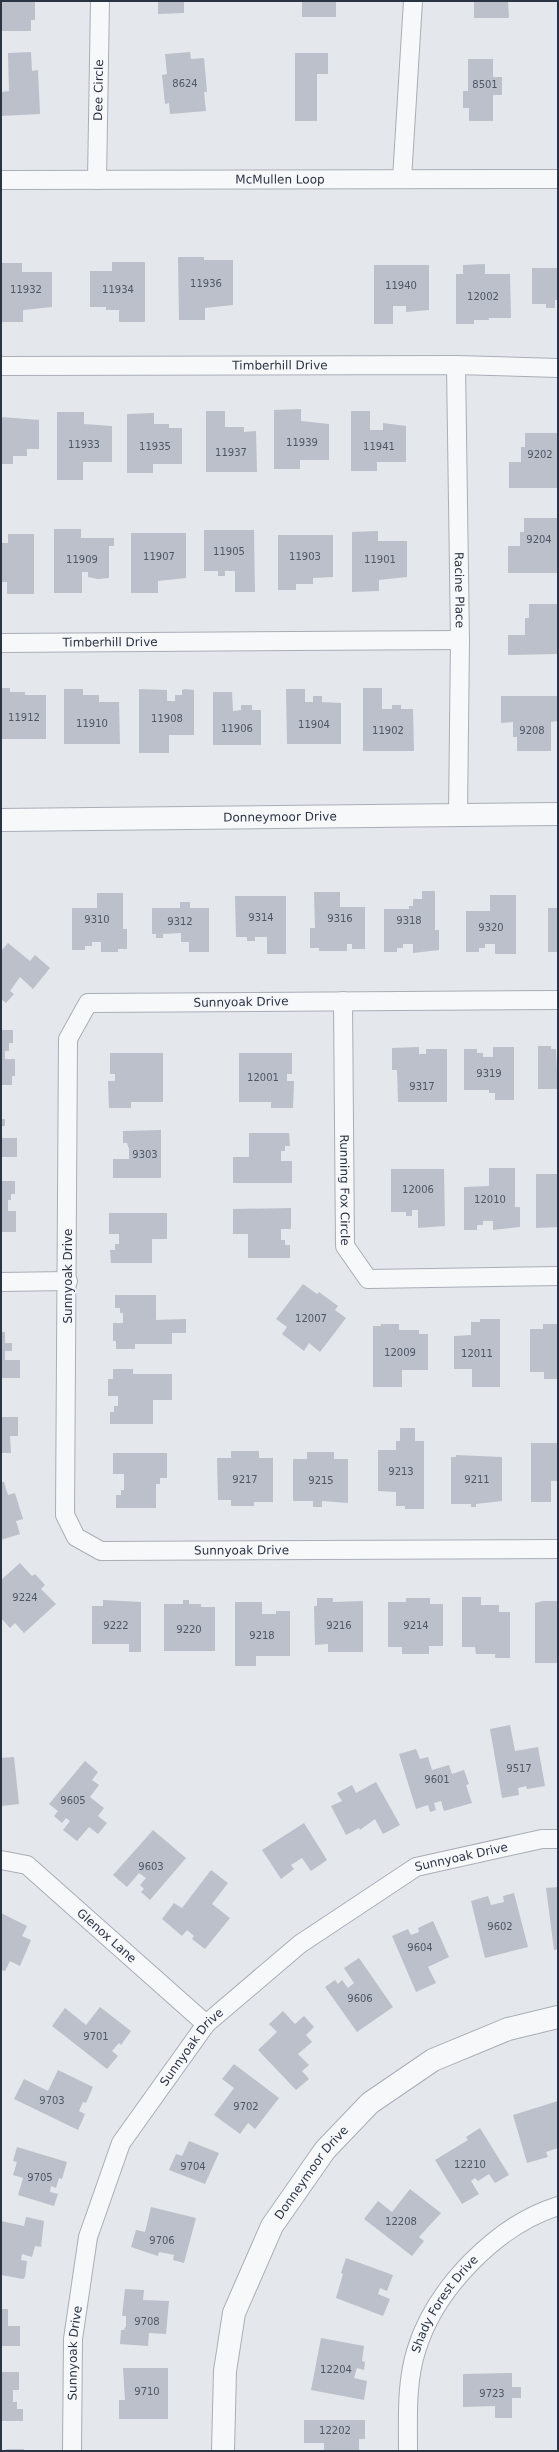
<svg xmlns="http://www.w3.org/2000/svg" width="559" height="2452" font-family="'DejaVu Sans',sans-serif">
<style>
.building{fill:#bbc0ca}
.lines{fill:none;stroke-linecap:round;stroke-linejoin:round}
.minor-casing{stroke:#a9aeb7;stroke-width:20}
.tertiary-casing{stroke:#a9aeb7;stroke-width:24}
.minor{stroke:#f7f8fa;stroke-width:18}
.tertiary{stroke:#f7f8fa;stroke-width:22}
.labels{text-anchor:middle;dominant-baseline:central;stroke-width:3.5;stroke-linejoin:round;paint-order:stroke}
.number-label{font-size:10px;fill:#4f5766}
.street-label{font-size:12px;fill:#2b3445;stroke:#f4f6f9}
</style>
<rect width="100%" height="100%" fill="#e4e7ec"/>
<path class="building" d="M1,1H35V20H31V31H1Z
M158,1H184V13L158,14Z
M302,1H336V17H302Z
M474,1H508L509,18H474Z
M31,52L32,71L38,70L40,114L1,116V92L9,91L8,53Z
M190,52L191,59L204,58L207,92H204L206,111L170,114L169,103L165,104L162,75L167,74L165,54Z
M295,53H328V74H317V121H295Z
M468,59H493V77H502V95H493V121H469V108H463V91H468Z
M178,257H204V260H233V305L205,308V320H179Z
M112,262H145V322H119V310H106V307H90V271H112Z
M1,263H22V272H52V307L23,310V322H1Z
M485,264V274H510L511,318H489V320H474V324H456V274H463V265Z
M374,265H429V310L406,312V306H393V324H374Z
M532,268H558V300H555V308H546V304H532Z
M301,409V421L329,424V460H300V469H274V410Z
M206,411H225V427H244V432L256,431L257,472H206Z
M351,411H370V430H383V423L406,426V462H377V471H351Z
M57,412H84V424L112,426V462H83V480H57Z
M154,413V424H169V428H182V464H153V473H127V414Z
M1,417L39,420V449H27V456H13V464H1Z
M525,433H558V488H509V462H521V447H525Z
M524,518H558V573H508V546H520V532H524Z
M54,529H81V538H114V546H109V578L98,579L88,577V572H82V593H54Z
M204,530H254L255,592H235V571H225V576H218V571H204Z
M378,531V541H407V577L379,580V591L352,592V532Z
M131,533H186V578L158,581V593H131Z
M8,534H34V594H7V582H1V543H8Z
M278,535H333V577L313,578V584H296V590H278Z
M529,604H558V654L508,655V635H525V618H529Z
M1,688H10V692H25V695H46V739H1Z
M363,688H382V709H392V705H401V709H413L414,751H363Z
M64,689H83V695H99V702H119L120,744H64Z
M139,689L167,690V701H175V695H182V690L185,689L194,690V735H169V753H139Z
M286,689H305V702H313V696H322V702L341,703V744H287Z
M213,692H232L233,711L241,710V705H252V710H261V745H213Z
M501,696H558V721L551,722V751H517V737H513V722L501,723Z
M422,891H435V930H439V950L413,953V944H403V948H397V952H384V909H409V906H413V899H422Z
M314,892H340V907H365V949H352V944H347V951H319V948H310V928H315Z
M97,893H123V929H127V949H118V952H101V942H92V946H85V950H72V908H97Z
M490,895H516V954H495V944H485V948H479V952H466V911H490Z
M235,896H286V954H267V937H255V941H247V937H236Z
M180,902H190V908H209V952H189V942H181V933L163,934V938H156V934H152V908H180Z
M548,908H558V952H548Z
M8,943L30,961L35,955L50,968L33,989L20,977L10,991L14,994L6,1003L1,999V951Z
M1,1030H13V1043H9V1051H5V1059H15V1076H12V1085H1Z
M538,1046H551V1049H556L558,1089H538Z
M419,1047V1054H426V1049H447V1102H398L397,1070H392V1048Z
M493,1047H514V1100H495V1093H489V1090H464V1049H477V1053H483V1057H493Z
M110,1053H163V1102H131V1108H109L108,1081H115V1074H110Z
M239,1053H292V1074H287V1081H294L293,1108H271V1102H239Z
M1,1119H5V1126H1Z
M161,1130V1178H113V1159H129V1149L127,1143H123V1131Z
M249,1133H289L290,1146H285V1151H281V1161H292V1183H233V1157H249Z
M1,1138H17V1157H1Z
M489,1168H515V1207H520V1227L493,1230V1221H483V1225H477V1230H464V1187L489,1186Z
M391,1169H444L445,1226L418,1228V1210H412V1216H406V1212H391Z
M536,1174H558V1227L536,1228Z
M1,1181H15V1194H11V1200H8V1211H16V1232H1Z
M291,1208V1229H281V1240H285V1245H290V1258H248V1234H233V1209Z
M109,1213H167V1239H152V1263H111L110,1250H115V1244H119V1234H109Z
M303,1284L317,1294L319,1292L338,1306L335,1310L346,1318L320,1352L309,1343L304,1351L282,1334L287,1327L276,1319Z
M115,1295H156V1320L186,1319V1333H172V1344H135V1349H116V1341H113V1323H123V1313H120V1308H115Z
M480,1319H500V1387H472V1369H454V1336L471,1335V1322H480Z
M381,1324H399V1330H419V1334H428V1370H402V1387H373V1326H381Z
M543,1324H558V1379H544V1372H530V1329H543Z
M1,1332H5V1343H12V1351H5V1360H20V1378H1Z
M113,1369H133V1374H172V1400H153V1424H110V1412H114V1406H118V1396H108V1379H113Z
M1,1417H18V1436H10L11,1453H1Z
M400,1428H415V1441H424V1509H405V1506H396V1492L378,1491V1450H396V1441H400Z
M531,1443H558V1481H551V1502H531Z
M231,1451H259V1458H273V1502H254V1506H231V1500H218L217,1458H231Z
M307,1452H334V1459H348V1503L322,1501V1507H313V1501H293V1459H307Z
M113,1453H167V1478H160V1484H156V1508H116V1495H121V1490H124V1474H113Z
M456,1455L502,1457V1501L476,1504V1507H471V1504H451V1457H456Z
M1,1482H4L8,1495L15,1493L23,1519L16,1521L20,1534L1,1540Z
M20,1563L32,1576L35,1574L45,1585L41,1589L56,1604L24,1633L15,1623L10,1628L1,1618V1580Z
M462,1597H481V1605H499V1612H510V1658H495V1654H476L475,1647H462Z
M317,1598H333V1602L363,1601V1652H328V1644L315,1645L314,1606H317Z
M406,1598H430V1604H443V1646H429V1654H402V1647H388V1602H406Z
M103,1600L141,1602V1652H129V1644H92V1606H103Z
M183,1600H189V1604H201V1607H215V1651H164V1604H183Z
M543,1601H558V1663H535V1603Z
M235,1602H262V1614H276V1611H290V1656H256V1666H235Z
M510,1725L515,1751L538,1747L545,1786L527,1789L526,1786L518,1788L519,1795L502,1798L490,1729Z
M416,1749L420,1759L428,1757L432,1770L449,1765L452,1774L464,1770L469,1784L466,1785L472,1803L444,1811L441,1801L434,1803L436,1810L430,1812L428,1805L416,1809L399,1754Z
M14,1757L19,1804L1,1806V1758Z
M85,1761L98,1772L92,1780L99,1785L90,1797L104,1808L98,1816L107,1823L98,1834L89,1827L77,1841L63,1830L70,1821L66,1818L62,1823L54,1816L58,1811L49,1804Z
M376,1782L400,1825L383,1834L375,1819L360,1830L359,1828L346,1835L331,1806L342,1801L337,1793L352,1785L356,1793Z
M304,1823L327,1860L311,1871L302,1858L291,1865L294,1869L281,1879L262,1850Z
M153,1830L186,1858L150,1900L141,1892L144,1889L140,1885L146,1878L139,1873L127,1887L113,1875Z
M211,1870L228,1883L212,1904L230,1918L205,1949L192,1939L194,1936L187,1930L182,1936L162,1919L174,1903L182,1908Z
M558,1887V1949L554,1950L546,1888Z
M514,1893L528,1947L485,1958L471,1901L488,1896L491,1905L504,1902L503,1896Z
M1,1913L27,1926L22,1936L31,1940L20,1966L10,1961L5,1971L1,1970Z
M433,1921L449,1957L428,1967L436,1983L416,1992L392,1936L408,1929L411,1935L419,1932L418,1928Z
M359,1958L393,2007L357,2032L325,1987L335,1980L338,1984L342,1980L348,1988L354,1983L344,1968Z
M100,2007L131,2031L121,2045L119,2043L112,2051L118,2056L107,2069L52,2026L65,2008L86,2025Z
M283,2011L295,2024L304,2016L314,2027L306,2035L312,2042L298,2054L309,2065L302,2071L309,2079L296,2090L258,2050L277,2032L269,2024Z
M234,2064L279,2098L255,2129L248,2123L240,2134L214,2115L234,2088L222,2079Z
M58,2070L93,2087L86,2103L83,2102L79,2111L85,2114L78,2130L14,2099L24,2079L48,2091Z
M558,2101V2148L546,2152L548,2157L527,2163L513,2115Z
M480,2128L509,2175L495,2183L489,2174L478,2181L475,2178L471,2181L479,2194L462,2204L435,2160L468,2140L466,2137Z
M189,2141L219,2153L205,2184L169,2170L176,2154L182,2156Z
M17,2147L67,2162L62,2179L59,2178L56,2188L51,2186L50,2192L58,2194L54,2206L18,2195L23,2178L13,2175L17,2162L13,2161Z
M410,2189L441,2213L419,2237L424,2241L412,2256L364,2219L378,2201L392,2212Z
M151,2207L196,2218L184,2263L173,2260L174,2255L159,2252L158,2256L131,2247L136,2230L145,2232Z
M26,2217L44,2221L41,2247L35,2246L32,2257L22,2254L21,2260L27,2261L25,2277L23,2279L1,2275V2221L24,2226Z
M346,2258L393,2275L387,2291L380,2288L378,2294L390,2299L383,2316L336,2298L343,2274L341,2273Z
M125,2289L144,2290L143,2300L169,2301L166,2334L149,2333L148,2346L120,2344L121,2330H124L126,2326V2316H122Z
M1,2309H8V2326H20V2346H1Z
M321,2338L364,2346L362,2361L365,2362L364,2370L357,2368L354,2378L367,2381L364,2400L311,2390Z
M123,2368H168V2419H119V2400H125Z
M1,2372H19V2390H13V2402H17V2409H23V2421H1Z
M512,2373V2387H521V2398H512V2418H495V2406L463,2407V2374Z
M304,2420H365V2439H359V2450L324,2451V2443H304Z
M6,2449H24V2451H6Z"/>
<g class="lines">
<g class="minor-casing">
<g id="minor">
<path d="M402,179L413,1"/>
<path id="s1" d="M1,180L558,179"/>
<path id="s2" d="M97,180L100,1"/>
<path id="s3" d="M456,365L460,640L458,815"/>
<path id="s4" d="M1,366L456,365L558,368"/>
<path id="s5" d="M1,643L460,640"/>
<path id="s6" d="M558,1000L88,1003L68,1039L65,1515L76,1537L101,1551L558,1549"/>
<path id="s7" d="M343,1001L345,1246L368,1279L558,1276"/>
<path d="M1,1282L68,1281"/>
<path id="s8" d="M1,1860L27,1865L206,2024"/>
<path id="s9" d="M72,2451L73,2339L88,2237L121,2143L206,2024L300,1944L416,1867L542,1839H558"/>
<path id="s10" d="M408,2451C408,2417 406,2381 417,2348C436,2288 497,2225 558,2206"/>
</g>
</g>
<g class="tertiary-casing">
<g id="tertiary">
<path id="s11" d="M1,820L558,814"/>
<path id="s12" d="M223,2451L225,2371L234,2313L272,2226L325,2150L370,2103L433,2060L508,2029L558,2017"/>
</g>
</g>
<use href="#minor" class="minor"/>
<use href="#tertiary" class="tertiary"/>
</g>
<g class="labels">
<g class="number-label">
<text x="185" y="83">8624</text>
<text x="485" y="84">8501</text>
<text x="206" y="283">11936</text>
<text x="401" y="285">11940</text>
<text x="26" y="289">11932</text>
<text x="118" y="289">11934</text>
<text x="483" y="296">12002</text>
<text x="302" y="442">11939</text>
<text x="84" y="444">11933</text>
<text x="155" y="446">11935</text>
<text x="379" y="446">11941</text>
<text x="231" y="452">11937</text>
<text x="540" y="454">9202</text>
<text x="539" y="539">9204</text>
<text x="229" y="551">11905</text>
<text x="159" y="556">11907</text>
<text x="305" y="556">11903</text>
<text x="82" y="559">11909</text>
<text x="380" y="559">11901</text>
<text x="24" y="717">11912</text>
<text x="167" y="718">11908</text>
<text x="92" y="723">11910</text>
<text x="314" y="724">11904</text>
<text x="237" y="728">11906</text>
<text x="388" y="730">11902</text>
<text x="532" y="730">9208</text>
<text x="261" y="917">9314</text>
<text x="340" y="918">9316</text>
<text x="97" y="919">9310</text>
<text x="409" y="920">9318</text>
<text x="180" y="921">9312</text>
<text x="491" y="927">9320</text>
<text x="489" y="1073">9319</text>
<text x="263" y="1077">12001</text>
<text x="422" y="1086">9317</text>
<text x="145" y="1154">9303</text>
<text x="418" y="1189">12006</text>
<text x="490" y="1199">12010</text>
<text x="311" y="1318">12007</text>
<text x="400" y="1352">12009</text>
<text x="477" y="1353">12011</text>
<text x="401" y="1471">9213</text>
<text x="245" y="1479">9217</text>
<text x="477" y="1479">9211</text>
<text x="321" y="1480">9215</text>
<text x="25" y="1597">9224</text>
<text x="116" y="1625">9222</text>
<text x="339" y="1625">9216</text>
<text x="416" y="1625">9214</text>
<text x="189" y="1629">9220</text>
<text x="262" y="1635">9218</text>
<text x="519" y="1768">9517</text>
<text x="437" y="1779">9601</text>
<text x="73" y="1800">9605</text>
<text x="151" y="1866">9603</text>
<text x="500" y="1926">9602</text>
<text x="420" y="1947">9604</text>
<text x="360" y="1998">9606</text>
<text x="96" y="2036">9701</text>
<text x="52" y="2100">9703</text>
<text x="246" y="2106">9702</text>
<text x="470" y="2164">12210</text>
<text x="193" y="2166">9704</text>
<text x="40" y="2177">9705</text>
<text x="401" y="2221">12208</text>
<text x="162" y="2240">9706</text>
<text x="147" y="2321">9708</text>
<text x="336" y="2369">12204</text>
<text x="147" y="2391">9710</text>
<text x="492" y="2393">9723</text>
<text x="335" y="2430">12202</text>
</g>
<g class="street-label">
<text stroke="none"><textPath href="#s2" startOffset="90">Dee Circle</textPath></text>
<text stroke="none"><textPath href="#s1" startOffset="279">McMullen Loop</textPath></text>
<text stroke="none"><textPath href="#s4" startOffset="279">Timberhill Drive</textPath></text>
<text stroke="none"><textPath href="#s3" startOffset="225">Racine Place</textPath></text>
<text stroke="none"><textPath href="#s5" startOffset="109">Timberhill Drive</textPath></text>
<text stroke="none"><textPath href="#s11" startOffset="279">Donneymoor Drive</textPath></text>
<text transform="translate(241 1002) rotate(-1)">Sunnyoak Drive</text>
<text stroke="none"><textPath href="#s7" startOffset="189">Running Fox Circle</textPath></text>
<text transform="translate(68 1276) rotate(-90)">Sunnyoak Drive</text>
<text stroke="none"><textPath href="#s6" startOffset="1181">Sunnyoak Drive</textPath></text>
<text stroke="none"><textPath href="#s9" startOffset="770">Sunnyoak Drive</textPath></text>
<text stroke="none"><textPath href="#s8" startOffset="133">Glenox Lane</textPath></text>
<text stroke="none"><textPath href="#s9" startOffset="434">Sunnyoak Drive</textPath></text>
<text stroke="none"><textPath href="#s12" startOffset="300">Donneymoor Drive</textPath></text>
<text stroke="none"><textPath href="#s10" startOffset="156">Shady Forest Drive</textPath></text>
<text stroke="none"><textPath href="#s9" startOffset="98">Sunnyoak Drive</textPath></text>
</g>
</g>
<rect width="559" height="2452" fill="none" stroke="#2b3445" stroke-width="4"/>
</svg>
